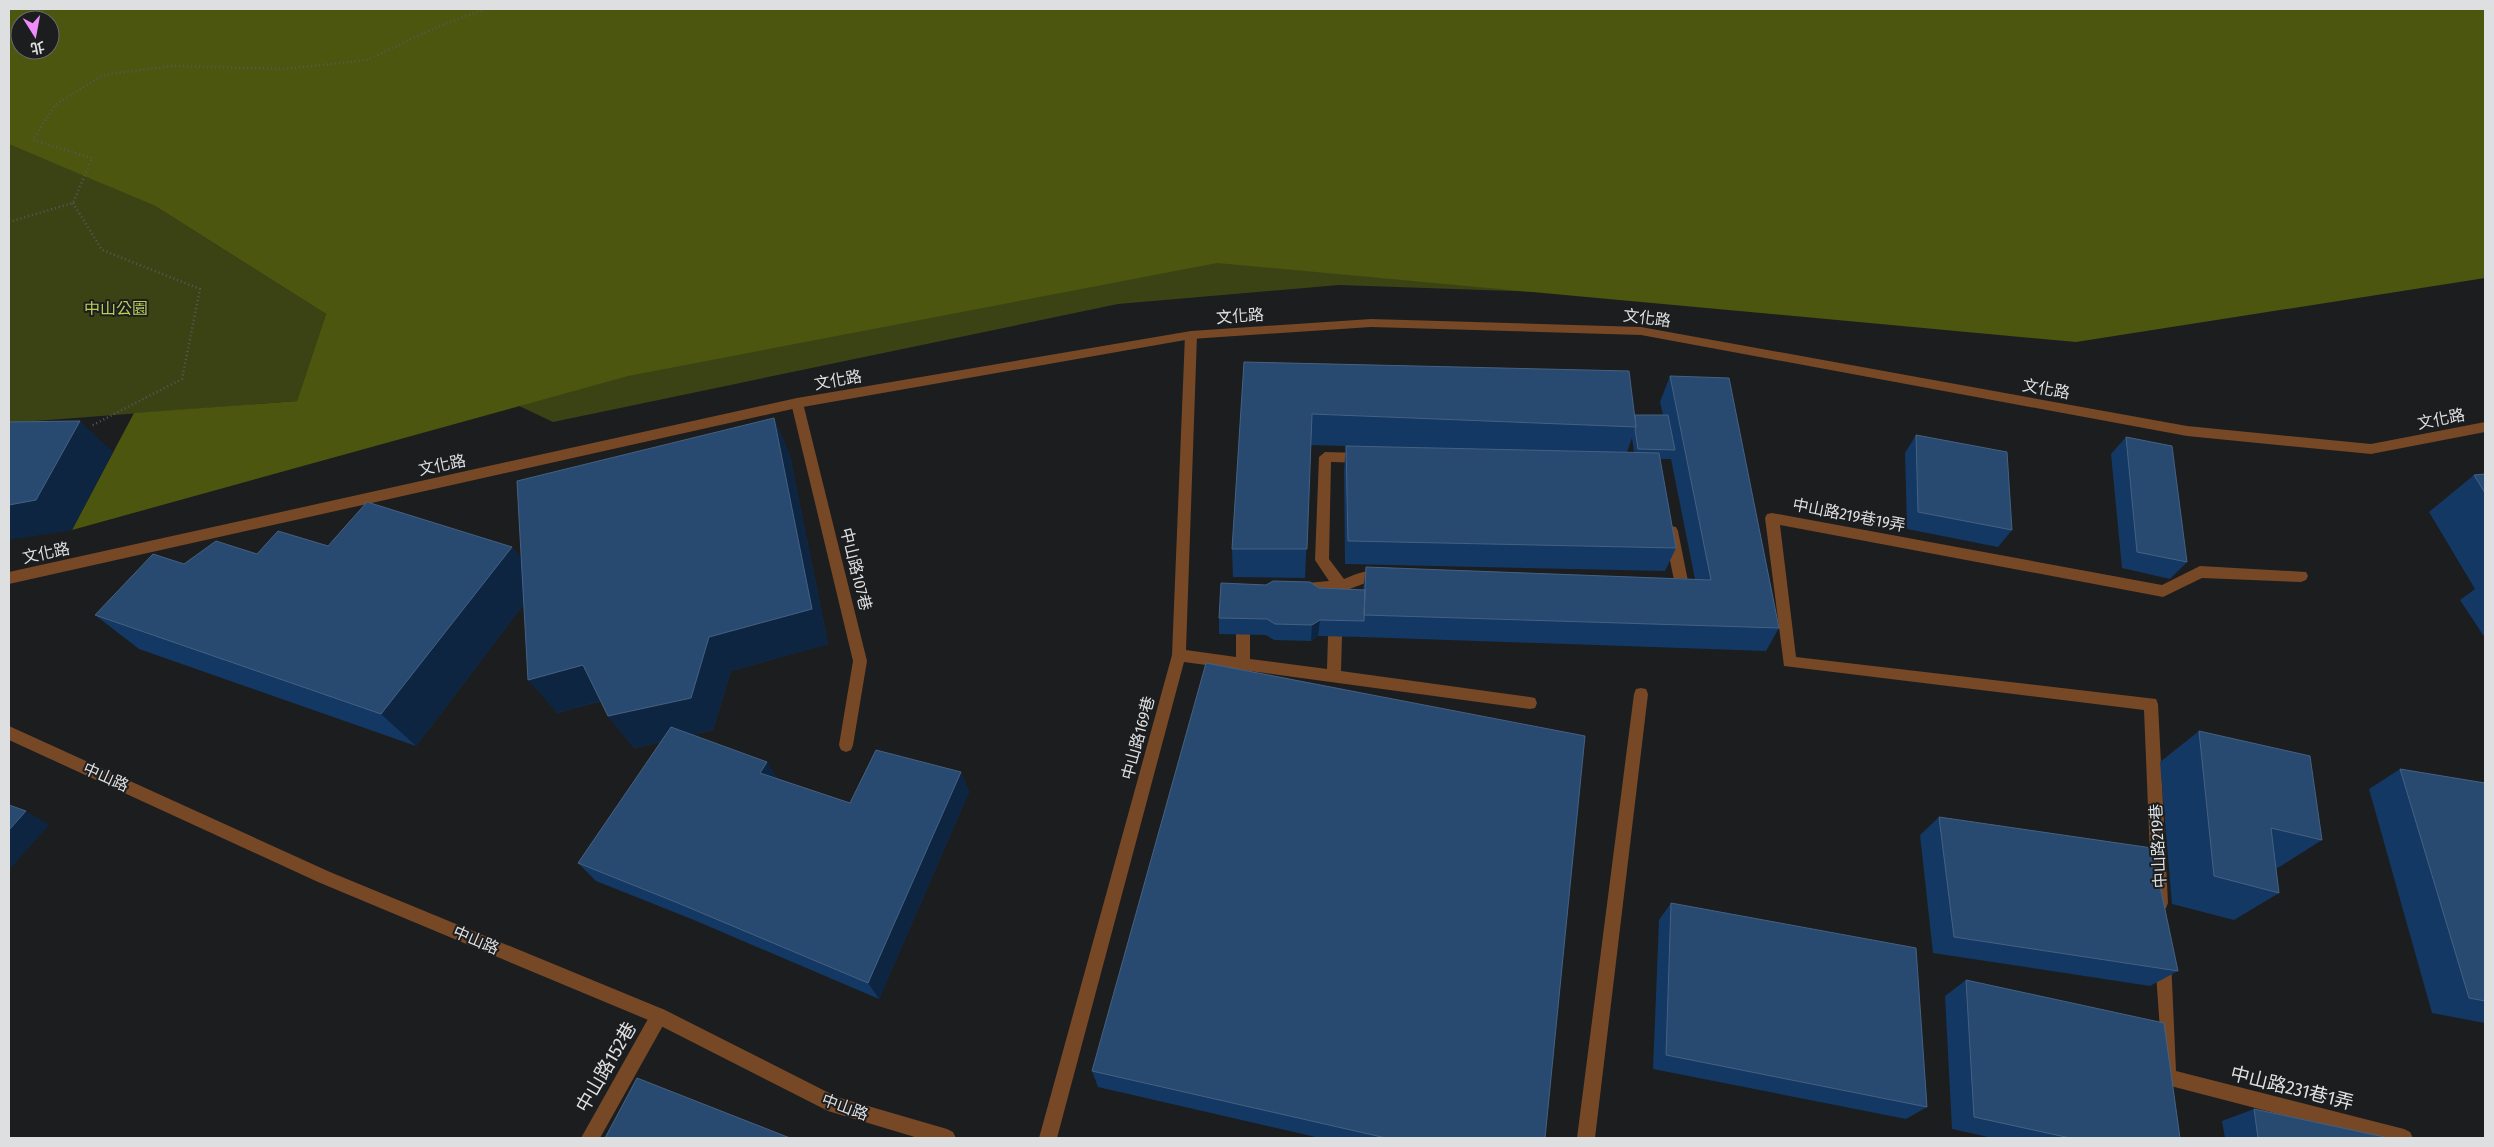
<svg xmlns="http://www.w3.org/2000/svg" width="2494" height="1147" font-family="'Fira Sans Condensed','Noto Sans TC',sans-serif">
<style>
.green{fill:#3b4315}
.forest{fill:#4c560e;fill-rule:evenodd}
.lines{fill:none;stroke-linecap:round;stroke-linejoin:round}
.path{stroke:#57585a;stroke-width:2.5;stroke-dasharray:1 3;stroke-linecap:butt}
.service{fill:#764826;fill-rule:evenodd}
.tertiary{fill:#764826;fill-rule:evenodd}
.wall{fill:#133863;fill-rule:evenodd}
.shaded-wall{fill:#0e2542}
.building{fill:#294a70;stroke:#456182}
.labels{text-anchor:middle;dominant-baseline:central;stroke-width:4;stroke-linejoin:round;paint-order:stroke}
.park-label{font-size:16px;fill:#bace56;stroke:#1c1d1f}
.street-label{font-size:16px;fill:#dedfe1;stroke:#1c1d1f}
.near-street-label{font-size:19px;fill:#dedfe1;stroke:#1c1d1f}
</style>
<rect width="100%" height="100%" fill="#1c1d1f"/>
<path class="green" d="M57,9H641L1595,294L1339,285L1118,304L553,422L402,351L223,212L106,185L155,206L326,314L297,401L9,423V32L20,50H50V20Z"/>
<path class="forest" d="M13,9H2485V278L2076,342L1217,263L628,376L72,530L134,413L297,401L326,314L155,206L9,144V10ZM20,20H50V50H20Z"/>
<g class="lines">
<path class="path" d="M73,203L102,250L200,289L182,379L91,426
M9,222L73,203L92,158L33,140L55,105L103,75L173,66L286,69L367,60L437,27L485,9"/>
<path class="service" d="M1191,331L1197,335L1186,650L1236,657V634L1238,630L1243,628L1248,630L1250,634V659L1327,669L1328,636L1330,632L1335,630L1340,632L1342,636L1341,671L1530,697L1535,698L1537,703L1535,708L1530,709L1184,662L1057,1138H1039L1172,655L1185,335Z
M797,398L803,403L867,661L853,745L851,750L846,752L841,750L839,745L853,661L791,403Z
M1325,452L1363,453L1369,458L1363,463L1331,462L1329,559L1344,579C1358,573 1372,567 1388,572L1390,576L1388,580L1368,582L1347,590L1342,609L1337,611L1332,609L1330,605L1333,592L1300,594L1295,592L1293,588L1295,584L1329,581L1315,560L1319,457Z
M1772,513L2162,585L2200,566L2306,572L2308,576L2306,580L2301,582L2202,578L2163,597L1780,525L1796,657L2156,699L2158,704L2168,903L2166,908L2160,911L2154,908L2152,903L2144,710L1784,666L1765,518L1767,514Z
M1671,526L1676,527L1678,531L1689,586L1687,590C1680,592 1674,592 1667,590L1665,586L1667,582L1674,580L1664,531L1666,527Z
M1641,688L1646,689L1648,694L1595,1138H1577L1634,694L1636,689Z
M2163,951L2169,953L2171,959L2176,1071L2404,1129L2410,1132L2413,1138H2371L2163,1084L2160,1078L2163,1073L2155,959L2157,953Z
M659,1008L665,1010L667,1016L665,1022L600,1138H581L653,1010Z"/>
<path class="tertiary" d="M1371,319L1641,327L2187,426L2371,444L2485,422V432L2371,454L2187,436L1641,335L1371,327L1191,339L797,408L9,584V572L797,398L1191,331Z
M9,726L330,872L665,1010L837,1097L947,1129L953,1132L956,1138H918L828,1111L653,1022L318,882L9,740Z"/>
</g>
<path class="wall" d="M1244,362L1635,415H1663L1660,402L1670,376L1779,628L1766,651L1362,637L1318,636L1311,641L1274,640L1266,635L1219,634V618L1319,588L1363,590L1366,567L1695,579L1671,459H1660L1676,548L1665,571L1345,564L1344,470L1346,446L1311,445L1305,578L1233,577L1232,549ZM1632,438L1634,452H1627Z
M774,418L790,456L828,644L731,671L713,730L692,735L778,779L850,803L961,772L969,792L879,999L694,920L596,881L578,863L661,742L634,748L608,716L601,701L557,713L524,604L416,746L139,649L95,615L184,564L257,554L328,546L512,547L521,559Z
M1916,435L2012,530L1998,547L1907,529L1905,453Z
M2126,437L2187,562L2170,579L2122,568L2111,454Z
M2485,474V638L2460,600L2475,589L2429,512L2474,475Z
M2199,731L2322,840L2276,869L2279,893L2234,920L2172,904L2160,762Z
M2400,769L2485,783V1023L2432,1013L2369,789Z
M1939,817L2178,971L2150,986L1933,953L1920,835Z
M1671,903L1927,1107L1906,1119L1653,1069L1659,920Z
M1966,980L2180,1138H1993L1952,1129L1945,996Z
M1092,1071L1545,1138H1320L1098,1087Z
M2254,1109L2389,1138H2225L2222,1121Z"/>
<path class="shaded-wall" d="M774,418L790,456L828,644L731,671L713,730L634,748L608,716Z
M80,421L113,452L72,530L9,540V505Z
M512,547L540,583L416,746L381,714Z
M1320,620L1318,636L1311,641L1312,625Z
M583,665L610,698L557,713L528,680Z
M767,762L780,782L760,773Z
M961,772L969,792L879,999L868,983Z
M26,811L49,825L9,870V830Z"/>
<path class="building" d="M1244,362L1629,371L1636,427L1312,414L1307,549H1232Z
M1670,376L1729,378L1779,628L1364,615L1366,567L1711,580Z
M1635,415H1668L1675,450L1638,449L1635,429L1636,427Z
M774,418L812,609L709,637L691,698L608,716L583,665L528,680L517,481Z
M80,421L36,500L9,505V422Z
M1916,435L2007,452L2012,530L1918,512Z
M2126,437L2172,446L2187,562L2137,552Z
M1346,446L1659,453L1676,548L1348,541Z
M2485,474V493L2474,475Z
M367,502L512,547L381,714L95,615L153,554L184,564L216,541L257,554L278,531L328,546Z
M1273,581L1310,582L1319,588L1365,590L1364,621L1320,620L1312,625L1275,624L1267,619L1219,618L1221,583L1266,585Z
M1206,663L1585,736L1545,1138H1386L1092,1071Z
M671,727L767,762L760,773L850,803L876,750L961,772L868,983L678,903L578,863Z
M2199,731L2310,756L2322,840L2271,828L2279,893L2214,876Z
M2400,769L2485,783V1001L2469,998Z
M9,805L26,811L9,830Z
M1939,817L2152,848L2178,971L1954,937Z
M1671,903L1916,948L1927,1107L1666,1055Z
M1966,980L2164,1023L2180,1138H2070L1974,1117Z
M637,1078L790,1138H605Z
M2254,1109L2389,1138H2258Z"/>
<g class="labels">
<g class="park-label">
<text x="116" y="308">中山公園</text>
</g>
<g class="street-label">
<text transform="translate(1240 316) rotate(-4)">文化路</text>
<text transform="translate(1647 318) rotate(7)">文化路</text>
<text transform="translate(838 380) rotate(-10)">文化路</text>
<text transform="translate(2046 389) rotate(10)">文化路</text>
<text transform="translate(2441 419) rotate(-11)">文化路</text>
<text transform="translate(442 465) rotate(-12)">文化路</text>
<text transform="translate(1849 515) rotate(11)">中山路219巷19弄</text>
<text transform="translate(46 553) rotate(-12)">文化路</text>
<text transform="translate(856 569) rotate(76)">中山路107巷</text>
<text transform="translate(1138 738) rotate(-75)">中山路169巷</text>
<text transform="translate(106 777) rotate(24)">中山路</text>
<text transform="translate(2158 846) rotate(-93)">中山路219巷</text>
<text transform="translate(476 940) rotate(23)">中山路</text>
<text transform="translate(845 1107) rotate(20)">中山路</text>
</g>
<g class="near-street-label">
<text transform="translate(606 1067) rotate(-60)">中山路152巷</text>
<text transform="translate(2292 1088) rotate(14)">中山路231巷1弄</text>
</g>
</g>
<rect width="2494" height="1147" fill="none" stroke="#dedfe1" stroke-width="20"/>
<g transform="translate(35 35) rotate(169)"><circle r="24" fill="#1c1d1f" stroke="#6a6b6d"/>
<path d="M0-4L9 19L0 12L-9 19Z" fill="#ed8cfa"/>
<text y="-8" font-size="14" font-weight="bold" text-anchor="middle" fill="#dedfe1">北</text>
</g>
</svg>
